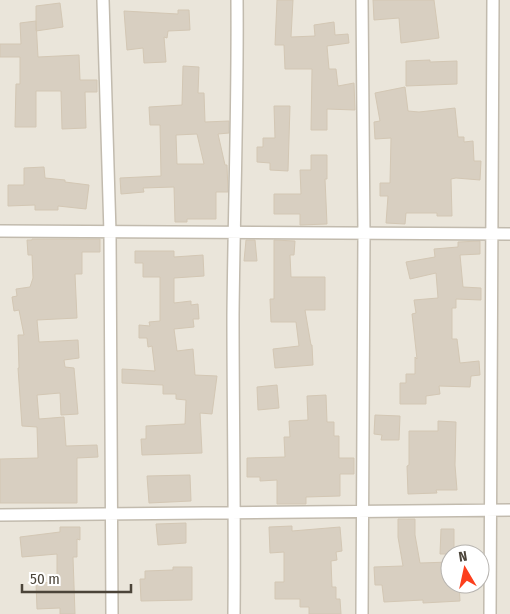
<svg xmlns="http://www.w3.org/2000/svg" width="510" height="614" font-family="'Fira Sans Condensed',sans-serif">
<style>
.residential{fill:#eae5da;fill-rule:evenodd}
.building{fill:#d8cfc1;stroke:#d3c7b4;fill-rule:evenodd}
.lines{fill:none;stroke-linecap:round;stroke-linejoin:round}
.street-casing{stroke:#c2bbae;stroke-width:14}
.street{stroke:#fff;stroke-width:11}
</style>
<rect width="100%" height="100%" fill="#f6f3ec"/>
<path class="residential" d="M0,0H510V614H0ZM450,554H480V584H450Z"/>
<path class="building" d="M277,0H293L291,37L315,36L314,25L334,22L335,35L348,34L349,43L327,46L329,69H336L338,86L354,83L355,110L327,109V130H311L312,69H285L284,45H275Z
M373,0H434L439,38L401,43L399,18L374,20Z
M60,3L63,27L36,31V6Z
M178,10H189L190,30L168,31L167,38L164,37L166,62L144,63L143,48L127,50L124,11L178,14Z
M36,21L38,57L79,55L80,80H97V92H85L86,128L62,129L61,91H36V127H15L16,84H20V57H0V44H21L20,23Z
M430,60V62L457,61V84L406,86V61Z
M183,66L199,67L198,93H204L205,122L229,121V133L218,134L225,165H227L228,192H216V219H187V222H175L174,187L143,188L144,192L121,194L120,178L161,176L160,125H150L149,107L182,105ZM197,134L204,164H177L176,135Z
M405,87L408,111L419,112L455,108L458,137H464V142L473,141L474,161H481L480,180L456,178L451,179L452,216H437V213H406L405,224L386,223L388,196H380V183H390L391,138L375,139L374,122L380,121L375,93Z
M274,106H290L288,171L270,170V163L257,162V147H263V138H275Z
M311,155H327V179H325L327,224L300,225V214H274V194H301L300,170H311Z
M44,167L45,178L65,180V182L89,185L86,209L58,206V210H35V205L8,206V185H24V168Z
M32,239H100V252H82V274H75L77,318L37,320L39,342L78,340L79,358L64,360L65,367L74,368L78,414L61,415L60,393L37,395L39,419L64,417L66,446L97,445L98,457L77,458V503H0V459L38,458L37,427L22,426L18,368H19L18,335H24L19,310L14,311L12,297L17,296L16,289L30,287L33,278L32,255H28L27,240H32Z
M246,240H255L257,261H244Z
M274,240L295,241L294,255H290L291,277H325V310H305L311,345H312L313,365L275,368L273,349L299,346L296,322H271L270,299H274Z
M480,241V254L460,255L463,287L481,288V300L456,299V308H452V339H457L460,363L479,361L480,375L471,376L470,387L439,386L440,394L426,396V404H400V383H406V374H415V357L417,359L412,314L416,313L414,300L438,298L436,273L410,279L406,262L435,257L434,249L458,247V242Z
M135,251H174V257L203,255L204,276L174,278V303L191,301V305L198,304L199,319H193L194,327L174,329L177,351L193,349L195,375L217,376L212,414L200,413L202,453L142,455L141,439H146V426L185,424L186,400L176,399V394H163V385L122,383V369L155,371L152,346L148,347L147,338H139V325L150,326L149,322L160,321V277H143V263H135Z
M277,385L279,408L258,410L257,387Z
M326,395L327,422H334V436H339V458H354V474H340V496L306,497V504H277V480L260,481V477H247V458L285,457L284,437H290L289,421L308,420L307,396Z
M375,415L400,416L399,440H381L382,435L374,434Z
M438,421L456,422L455,465L457,490H436L437,493L408,494L407,466L409,465V431H438Z
M190,475L191,501L149,503L147,476Z
M398,519H415V535L420,563L450,562V584H459L460,601L423,603V600L384,602L382,585H375L374,567L403,566L398,537Z
M186,523V543L158,545L156,524Z
M292,526V531L340,527L342,551L336,552L337,560L331,561L332,587H336V599H340L341,614H309V607H300V599H275V582H284V552L270,553L269,527Z
M60,527H80V540L77,539V557H73L75,614H60V608L37,609L36,583L57,582V554L22,557L20,537L60,532Z
M441,529H454V554H440Z
M173,567H192V600L141,601L140,579H145V571L173,570Z"/>
<g class="lines">
<g class="street-casing">
<path id="street" d="M103,0L110,233L112,614
M0,231L510,234
M0,515L510,510
M234,614C235,514 233,414 233,315C234,210 238,105 237,0
M362,614L364,234L362,0
M490,614L493,0"/>
</g>
<use href="#street" class="street"/>
</g>
<g transform="translate(465 569) rotate(351)"><circle r="24" fill="#ffffff" stroke="#b7b4b0"/>
<path d="M0-4L9 19L0 12L-9 19Z" fill="#fc3f1d"/>
<text y="-8" font-size="14" font-weight="bold" text-anchor="middle" fill="#4b4439">N</text>
</g>
<path d="M22 584v8h109v-8" fill="none" stroke="#4b4439" stroke-width="2.5"/>
<text x="30" y="584" font-size="15" fill="#4b4439" stroke="#ffffff" stroke-width="4" paint-order="stroke">50 m</text>
</svg>
